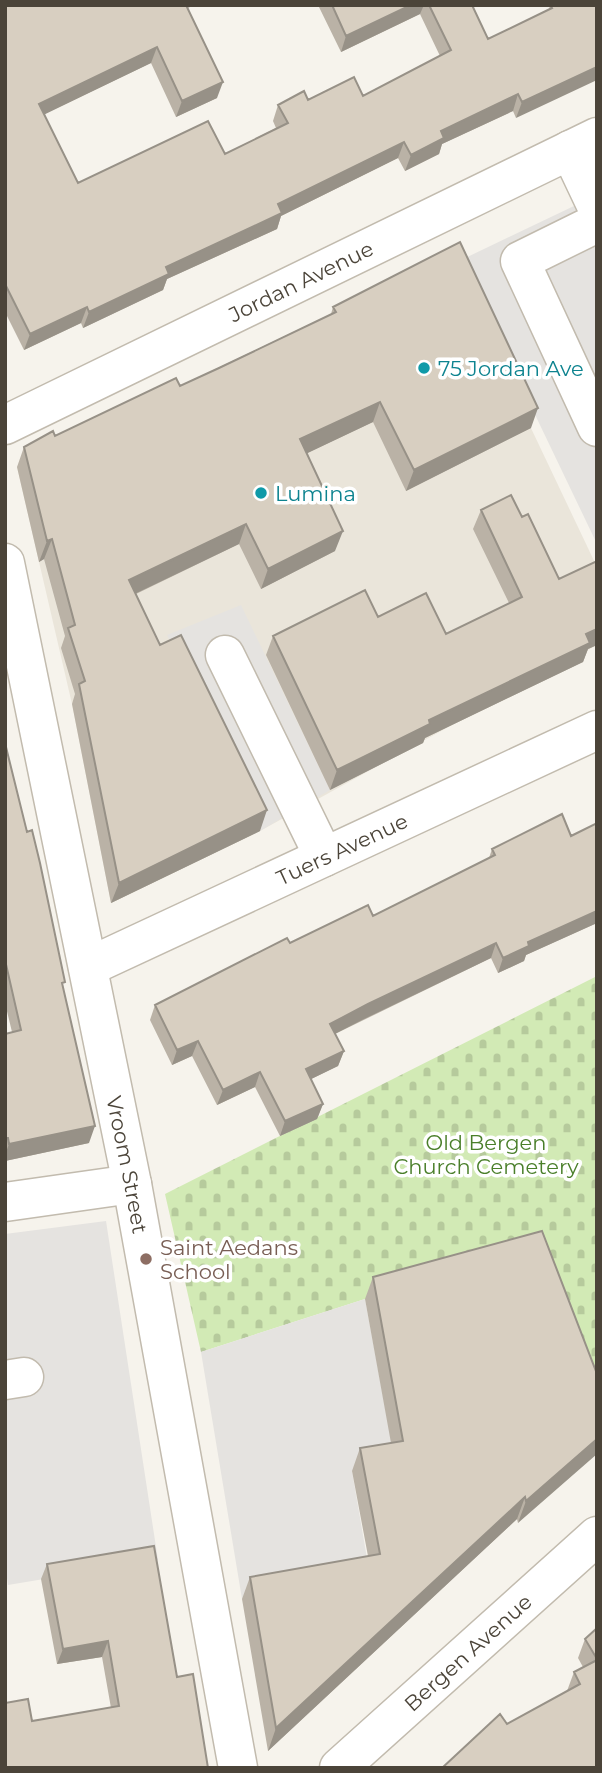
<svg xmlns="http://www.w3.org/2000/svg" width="602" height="1773" font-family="Montserrat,sans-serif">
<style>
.residential{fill:#eae5da}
.cemetery{fill:url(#cemetery-stones)}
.parking{fill:#e5e3e0}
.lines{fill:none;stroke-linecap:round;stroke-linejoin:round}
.minor-casing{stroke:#c2bbae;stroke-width:41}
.minor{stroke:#fff;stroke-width:38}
.wall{fill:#bab2a6}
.shaded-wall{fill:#979187}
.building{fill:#d8cfc1;stroke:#979187;stroke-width:2}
.culture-dot{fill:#0f9aa8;stroke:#fff;stroke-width:2.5}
.education-dot{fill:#8d6e63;stroke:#fff;stroke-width:2.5}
.labels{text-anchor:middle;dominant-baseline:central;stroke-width:7;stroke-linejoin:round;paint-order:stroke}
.street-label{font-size:21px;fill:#4b4439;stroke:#fff}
.culture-label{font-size:21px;fill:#0d838f;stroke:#fff;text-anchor:start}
.park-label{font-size:21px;fill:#4a7f2a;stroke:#fff}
.education-label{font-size:21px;fill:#785e54;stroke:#fff;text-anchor:start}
</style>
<defs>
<pattern id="cemetery-stones" width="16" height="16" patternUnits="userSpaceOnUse" patternTransform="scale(1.75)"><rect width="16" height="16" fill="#d2eab5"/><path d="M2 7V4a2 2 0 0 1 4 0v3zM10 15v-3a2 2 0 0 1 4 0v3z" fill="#b6ca9c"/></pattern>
</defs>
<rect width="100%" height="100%" fill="#f6f3ec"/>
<path class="residential" d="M452,262L597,567V645L260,831L111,903L72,704L17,467Z"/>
<path class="cemetery" d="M597,976V1417L365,1299L201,1352L165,1194Z"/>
<path class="parking" d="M597,195V544L461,260Z
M241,605L330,790L260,831L167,635Z
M106,1221L158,1560L8,1585L5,1564V1234Z
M365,1299L395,1461L352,1471L370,1576L242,1599L201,1352Z"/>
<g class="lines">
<g class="minor-casing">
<g id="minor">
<path d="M570,150L597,207"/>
<path d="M597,223L520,261L597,427"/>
<path id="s1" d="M5,425L597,137"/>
<path id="s2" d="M5,563L132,1184L238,1768"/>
<path d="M225,655L324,857"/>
<path id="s3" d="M88,967L597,730"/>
<path d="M5,1202L132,1184"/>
<path d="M5,1380L24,1377"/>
<path id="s4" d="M339,1768L597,1536"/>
</g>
</g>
<use href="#minor" class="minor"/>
</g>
<path class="wall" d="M5,5H194L188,8L217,98L176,117L151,63L44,114L78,183L225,154L276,128L273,121L278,105L308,100L363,96L440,56L420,14L341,52L318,5H472L488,39L549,9L550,5H597L516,118L513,111L442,144L439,154L405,171L398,158L281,216L277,229L167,279L163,290L83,328L81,323L24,350L5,312Z
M333,307L531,428L406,491L373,422L307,453L335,551L261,589L239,544L136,594L160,645L260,831L111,903L72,704L75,694L61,648L65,636L44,559L39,562L17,467L24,447L55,436L180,386L331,314Z
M481,510L522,517L559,579L597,561V645L588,649L583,662L425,738L423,743L330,790L266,655L273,636L378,617L446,634L509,603L473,529Z
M5,743L63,988L89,1143L5,1161V1034L12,1032L5,1003Z
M597,823V923L526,955L524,961L498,973L491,958L335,1034L344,1051L338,1066L311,1079L323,1104L317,1119L280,1136L255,1087L217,1105L192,1056L172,1065L150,1020L155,1005L290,943L373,916L489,858L492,849L571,836Z
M373,1277L597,1374L518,1523L517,1519L268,1751L242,1599L250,1577L368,1556L352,1471L360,1448L391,1443L365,1299Z
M47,1564L177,1677L208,1768L32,1721L111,1708L102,1657L57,1664L41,1579Z
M597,1628V1768L507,1724L567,1691L574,1672L583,1667L578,1658L585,1639Z"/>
<path class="shaded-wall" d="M411,5H424L420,14L341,52L346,36Z
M157,47L151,63L33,120L39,104Z
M597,67V80L516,118L522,102Z
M223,82L217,98L176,117L182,101Z
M518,94L513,111L442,144L439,154L405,171L411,155L441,131Z
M404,142L398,158L281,216L277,229L167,279L163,290L83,328L89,312L166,267L278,204Z
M87,307L81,323L24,350L30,334Z
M380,402L373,422L293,460L300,439Z
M538,408L531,428L406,491L414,470Z
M246,524L239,544L122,600L129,580Z
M343,531L335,551L261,589L268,569Z
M52,539L44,559L39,562L47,541Z
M597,629V645L588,649L583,662L425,738L423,743L330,790L337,770Z
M267,810L260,831L111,903L119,883Z
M597,911V923L526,955L524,961L498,973L503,958L528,942Z
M496,943L491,958L362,1020L325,1039L330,1024L368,1004Z
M198,1041L192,1056L172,1065L177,1050Z
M344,1051L338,1066L301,1084L306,1069Z
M260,1072L255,1087L217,1105L223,1090Z
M323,1104L317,1119L280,1136L285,1121Z
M95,1126L89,1143L5,1161V1155L9,1144Z
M597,1439V1454L518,1523L526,1501Z
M525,1497L517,1519L268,1751L276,1728Z
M108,1641L102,1657L57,1664L63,1649Z"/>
<path class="building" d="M5,5H186L223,82L182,101L157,47L39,104L78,183L208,121L225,154L288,123L278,105L304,91L308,100L354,77L363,96L451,50L429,5H472L488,39L552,8L550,5H597V67L522,102L518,94L441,131L444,138L411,155L404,142L278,204L282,213L166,267L169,274L89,312L87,307L30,334L5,284Z
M332,5H411L346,36Z
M460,242L538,408L414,470L380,402L300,439L343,531L268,569L246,524L129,580L160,645L181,635L267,810L119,883L79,684L85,681L68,628L75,625L52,539L47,541L24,447L53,431L55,436L176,378L180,386L219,368L336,312L333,307Z
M511,495L522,517L528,514L559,579L597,561V629L586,634L590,643L429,720L430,724L337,770L273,636L365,590L378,617L426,593L446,634L522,597L481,510Z
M5,743L27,832L32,830L40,863L65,982L62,983L95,1126L9,1144L8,1138H5V1034L21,1030L5,960Z
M562,814L571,836L597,823V911L528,942L529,946L503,958L496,943L368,1004L330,1024L344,1051L306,1069L323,1104L285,1121L260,1072L223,1090L198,1041L177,1050L155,1005L287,938L290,943L368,905L373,916L495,855L492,849Z
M542,1231L597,1374V1439L526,1501L525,1497L276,1728L250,1577L380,1554L360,1448L403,1441L373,1277Z
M154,1546L177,1677L193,1674L208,1768H5V1703L28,1699L32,1721L119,1706L108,1641L63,1649L47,1564Z
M597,1628V1659L585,1639Z
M597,1660V1768H442L500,1714L507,1724L580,1684L574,1672Z"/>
<g class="culture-dot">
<circle cx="424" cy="368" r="7"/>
<circle cx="261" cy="493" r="7"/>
</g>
<circle class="education-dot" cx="146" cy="1259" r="7"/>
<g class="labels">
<g class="street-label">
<text stroke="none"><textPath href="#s1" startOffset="329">Jordan Avenue</textPath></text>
<text stroke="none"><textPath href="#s3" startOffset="280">Tuers Avenue</textPath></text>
<text stroke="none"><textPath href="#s2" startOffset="614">Vroom Street</textPath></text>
<text stroke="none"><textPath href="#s4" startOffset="173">Bergen Avenue</textPath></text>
</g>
<g class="culture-label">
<text x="438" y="368">75 Jordan Ave</text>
<text x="275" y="493">Lumina</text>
</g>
<g class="park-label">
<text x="486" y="1142">Old Bergen<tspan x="486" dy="24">Church Cemetery</tspan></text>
</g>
<g class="education-label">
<text x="160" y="1247">Saint Aedans<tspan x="160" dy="24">School</tspan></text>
</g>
</g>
<rect width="602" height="1773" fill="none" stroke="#4b4439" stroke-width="14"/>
</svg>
